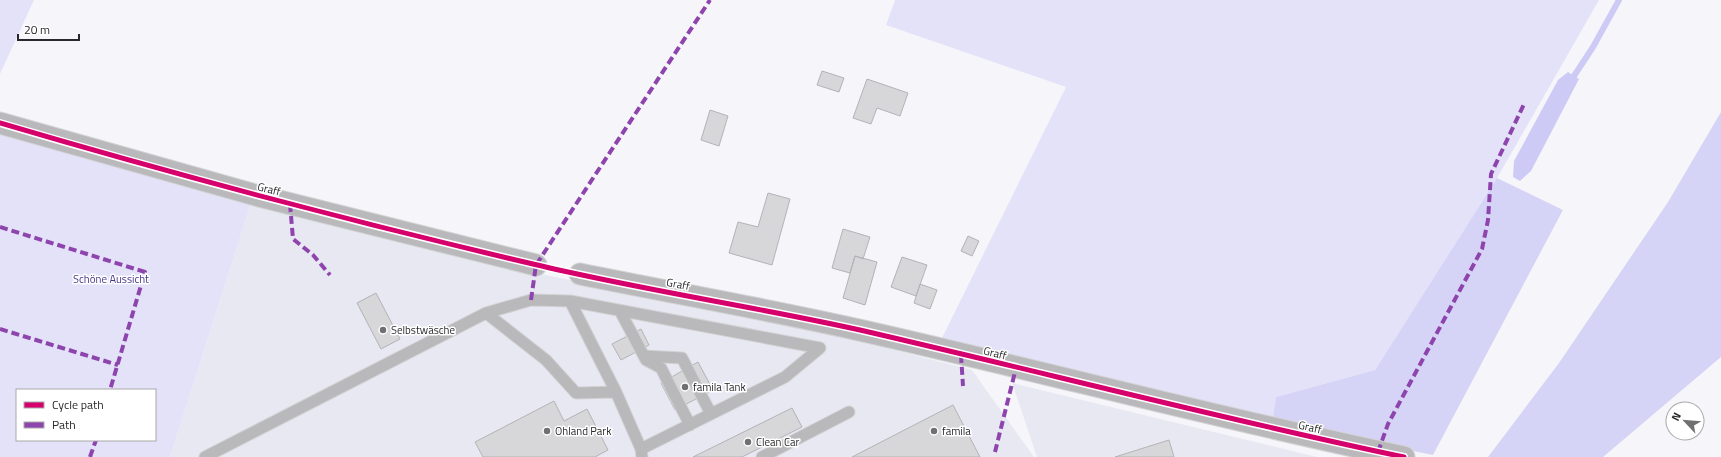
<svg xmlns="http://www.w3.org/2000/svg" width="1721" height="457" font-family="'Titillium Web',sans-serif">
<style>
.built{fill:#e8e8f3}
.green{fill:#e3e2f9;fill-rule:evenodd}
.forest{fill:#d6d4f6}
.water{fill:#cdcbf6}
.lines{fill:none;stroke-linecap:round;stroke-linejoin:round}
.stream{stroke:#cdcbf6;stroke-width:6}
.building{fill:#d7d7da;stroke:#b3b3b7}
.lane-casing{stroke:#d2d2d4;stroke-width:13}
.street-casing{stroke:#d2d2d4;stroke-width:23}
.lane{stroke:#b9b9bb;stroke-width:11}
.street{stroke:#b9b9bb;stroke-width:21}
.quiet{stroke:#8e44ad;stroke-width:4;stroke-dasharray:8 4;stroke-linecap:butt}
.cycleway-casing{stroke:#fff;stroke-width:8}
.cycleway{stroke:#d6006c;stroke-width:5}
.poi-dot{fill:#707073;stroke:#fff;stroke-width:1.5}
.labels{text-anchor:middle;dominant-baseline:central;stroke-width:3;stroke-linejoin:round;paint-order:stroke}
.street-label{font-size:11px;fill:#28282b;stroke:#fff}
.park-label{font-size:11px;fill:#453589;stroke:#fff}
.poi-label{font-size:11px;fill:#28282b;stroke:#fff;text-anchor:start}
</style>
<rect width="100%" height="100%" fill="#f6f6fa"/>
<path class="built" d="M251,203L527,271L856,340L972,370L1034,457H170Z
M1012,383L1317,457H1037Z"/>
<path class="green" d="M0,0H34L0,74Z
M895,0H1599L1497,178L1375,370L1276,397L1272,423L1154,390L942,338L1066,87L886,25Z
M0,132L251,203L170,457H0ZM17,390H155V440H17Z"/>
<path class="forest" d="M1721,112V357L1603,457H1488L1559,363L1668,202Z
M1497,178L1563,210L1433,455L1272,423L1276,397L1375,370Z"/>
<path class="water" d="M1568,72L1579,79L1531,171L1520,181L1513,177L1514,161L1558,80Z"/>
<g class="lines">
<path class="stream" d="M1574,76L1593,47L1619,0"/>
</g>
<path class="building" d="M822,71L844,78L839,92L817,85Z
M867,79L908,93L900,116L877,108L871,124L853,118Z
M710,110L728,116L719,146L701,140Z
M768,193L790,199L772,265L729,253L738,222L758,227Z
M843,229L870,237L863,259L855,256L850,273L832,268Z
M968,236L979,241L972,256L961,251Z
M855,256L877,262L865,305L843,298Z
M902,257L927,265L916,296L891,287Z
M920,284L937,290L930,309L914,303Z
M376,293L400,339L381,349L357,303Z
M641,329L649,345L621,360L612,344Z
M698,362L713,390L675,410L661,383Z
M554,401L564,421L587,409L608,450L595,457H483L475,442Z
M953,405L980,457H852Z
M792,408L802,427L742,457H693Z
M1169,440L1174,457H1115Z"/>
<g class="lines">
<g class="lane-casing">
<path id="lane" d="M570,301L820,348L785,377L641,449
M620,311L646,360L661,368L690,425
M486,313L546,360L576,393L616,392
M644,356L682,358L711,414
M205,457L486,313L531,300L570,301L616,392L641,449L642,457
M762,457L849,412"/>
</g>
<g class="street-casing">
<path id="street" d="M0,123L259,196L536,265
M580,274C673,293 766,309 859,330C1041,371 1221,419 1404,457"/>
</g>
<use href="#lane" class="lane"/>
<use href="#street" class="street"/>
<path class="quiet" d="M290,204L293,239L313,255L330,275
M0,227L145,272L110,390
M531,300L536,265L710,0
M0,329L118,365
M961,355L963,386
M995,452L1016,368
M1378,452L1388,424L1482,249L1488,220L1491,174L1525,102
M90,457L96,440"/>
<g class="cycleway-casing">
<path id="cycleway" d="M0,123C176,175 354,222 533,264C641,290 752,306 860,330C1042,372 1222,419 1404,457"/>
</g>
<use href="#cycleway" class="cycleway"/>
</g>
<g class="poi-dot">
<circle cx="383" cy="330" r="4"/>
<circle cx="685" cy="387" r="4"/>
<circle cx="547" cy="431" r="4"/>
<circle cx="934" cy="431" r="4"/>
<circle cx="748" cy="442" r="4"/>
</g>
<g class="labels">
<g class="street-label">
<text transform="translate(269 189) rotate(14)">Graff</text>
<text transform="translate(678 284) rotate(11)">Graff</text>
<text transform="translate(995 353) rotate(14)">Graff</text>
<text transform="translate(1310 427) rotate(13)">Graff</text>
</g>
<g class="park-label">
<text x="111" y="279">Schöne Aussicht</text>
</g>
<g class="poi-label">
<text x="391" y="330">Selbstwäsche</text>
<text x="693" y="387">famila Tank</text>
<text x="555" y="431">Ohland Park</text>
<text x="942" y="431">famila</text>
<text x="756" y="442">Clean Car</text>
</g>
</g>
<rect x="16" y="389" width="140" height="52" fill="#ffffff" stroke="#a9a9aa"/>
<rect x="24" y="402" width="20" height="6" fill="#d6006c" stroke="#a9a9aa"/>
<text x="52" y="409" font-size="12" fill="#28282b">Cycle path</text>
<rect x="24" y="422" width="20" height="6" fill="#8e44ad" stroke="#a9a9aa"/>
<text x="52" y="429" font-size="12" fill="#28282b">Path</text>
<g transform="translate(1685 421) rotate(296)"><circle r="19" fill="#ffffff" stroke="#a9a9aa"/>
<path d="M0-3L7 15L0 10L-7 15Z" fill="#707073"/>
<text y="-6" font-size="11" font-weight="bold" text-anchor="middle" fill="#28282b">N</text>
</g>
<path d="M18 34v6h61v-6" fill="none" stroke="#28282b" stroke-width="2"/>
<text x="24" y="34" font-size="12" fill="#28282b" stroke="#ffffff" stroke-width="3" paint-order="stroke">20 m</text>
</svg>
